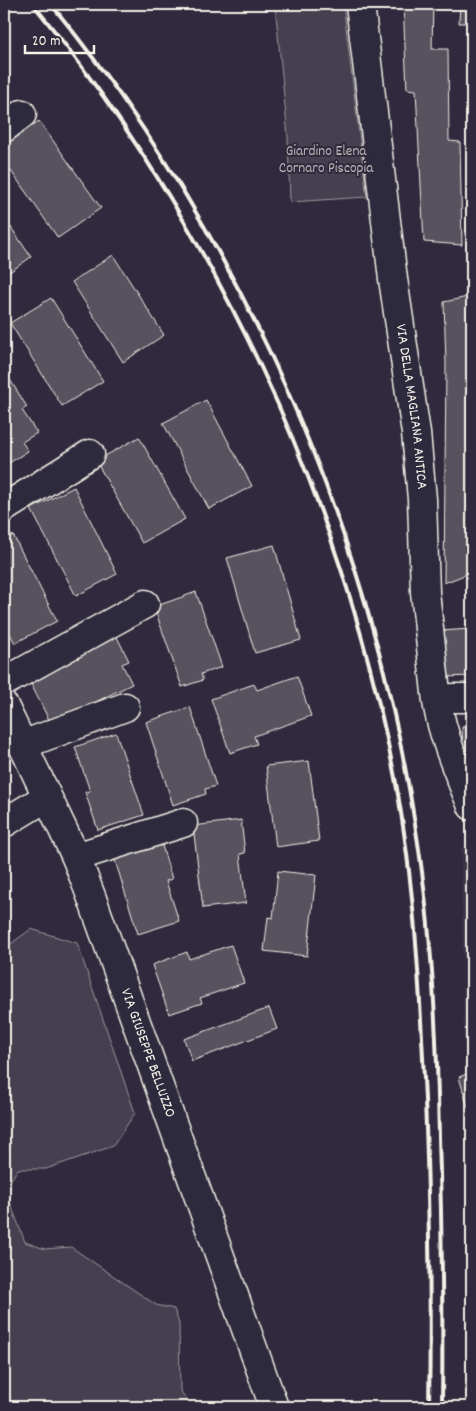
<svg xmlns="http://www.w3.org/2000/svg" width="476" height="1411" font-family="Dekko,sans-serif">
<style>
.built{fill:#3b3647}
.green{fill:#454050;stroke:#9c989c}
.building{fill:#56525f;stroke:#f4f1e8}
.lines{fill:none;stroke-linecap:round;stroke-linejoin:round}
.minor-casing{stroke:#f4f1e8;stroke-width:31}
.minor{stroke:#2f2a3d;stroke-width:28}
.rail{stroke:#f4f1e8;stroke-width:4}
.labels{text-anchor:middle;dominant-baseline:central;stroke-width:4;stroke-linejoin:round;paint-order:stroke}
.park-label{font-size:15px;fill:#b7b3b3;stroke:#2f2a3d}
.street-label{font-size:15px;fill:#f4f1e8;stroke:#2f2a3d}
</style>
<rect width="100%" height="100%" fill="#2f2a3d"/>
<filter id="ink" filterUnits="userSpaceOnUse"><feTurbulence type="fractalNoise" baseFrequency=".02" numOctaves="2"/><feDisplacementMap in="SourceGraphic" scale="10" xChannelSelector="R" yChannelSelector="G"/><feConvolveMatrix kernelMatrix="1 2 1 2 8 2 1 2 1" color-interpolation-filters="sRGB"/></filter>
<g filter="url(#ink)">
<path class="built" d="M472,845V1050H464L461,848Z"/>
<path class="green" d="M275,4H343L367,197L290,202L288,137Z
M31,929L77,943L135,1113L113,1146L46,1169H18L5,1189L25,1242L45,1249L71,1247L156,1305L174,1309L179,1324L180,1390L191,1407H4V946H8Z"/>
<path class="building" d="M403,4H433L432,49H448L449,141L460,142L462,245L424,242L416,90L407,89Z
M460,4H472V23H459Z
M39,121L101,208L58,238L4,161V146Z
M4,217L31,257L4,276Z
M113,255L164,335L123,362L72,282Z
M472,296V572L444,583L446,364L444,302Z
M51,298L103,381L62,406L10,323Z
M4,370L27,407L22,410L37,433L22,442L28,451L9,463L4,455Z
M206,400L252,486L209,509L163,423Z
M139,437L185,519L142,543L96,461Z
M74,487L117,574L76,596L31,509Z
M13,535L57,621L15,643L4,623V540Z
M274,545L301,640L255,653L227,558Z
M196,592L222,667L201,674L203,680L182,687L154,607Z
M472,629V676L444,677L440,631Z
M115,633L129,661L122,664L132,684L51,724L27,676Z
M297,676L311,716L254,736L257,744L230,753L211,699L254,684L257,690Z
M190,707L216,786L205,789L206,794L173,805L146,722Z
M462,727H472V775L463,755Z
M116,733L144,815L98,830L85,792L90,791L75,747Z
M309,761L319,841L276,847L266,766Z
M241,820L245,853L240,854L246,903L203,908L193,826Z
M160,839L172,879L166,881L179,921L138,934L113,854Z
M278,871L316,875L307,956L264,951L268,917L273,918Z
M231,945L244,983L200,998L202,1003L169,1014L152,965L187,952L189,959Z
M468,951H472V1048H468Z
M269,1008L277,1029L192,1061L184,1039Z
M472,1072V1106L468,1108L459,1077Z"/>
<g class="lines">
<g class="minor-casing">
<g id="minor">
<path id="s1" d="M360,4L393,279L416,433L422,499L425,592L437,702C443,738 458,772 472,806"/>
<path d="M4,128L22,114"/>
<path d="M4,508L90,454"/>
<path d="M4,682L145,604"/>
<path d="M452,698H472"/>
<path id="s2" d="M4,706L76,857L91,896L274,1407"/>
<path d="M22,745L125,707"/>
<path d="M4,823L47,797"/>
<path d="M76,857L183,823"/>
</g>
</g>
<use href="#minor" class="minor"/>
<path class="rail" d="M33,4C215,228 340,494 395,778C415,884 420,992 425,1099C429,1202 431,1305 429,1407
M51,4C242,238 368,526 415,824C432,927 437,1033 439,1137C442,1227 443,1317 442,1407"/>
</g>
</g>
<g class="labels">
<g class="park-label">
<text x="326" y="152">Giardino Elena<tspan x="326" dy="17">Cornaro Piscopia</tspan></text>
</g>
<g class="street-label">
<text stroke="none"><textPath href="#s1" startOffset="406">VIA DELLA MAGLIANA ANTICA</textPath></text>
<text stroke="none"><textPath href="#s2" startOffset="376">VIA GIUSEPPE BELLUZZO</textPath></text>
</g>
</g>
<rect width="476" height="1411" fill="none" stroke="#2f2a3d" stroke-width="20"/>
<rect x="10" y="10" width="456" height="1391" fill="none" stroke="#f4f1e8" stroke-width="2" filter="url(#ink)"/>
<path d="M25 45v8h69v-8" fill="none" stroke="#f4f1e8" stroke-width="2.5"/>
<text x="32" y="45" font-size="15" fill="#f4f1e8" stroke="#2f2a3d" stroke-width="4" paint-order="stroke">20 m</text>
</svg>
